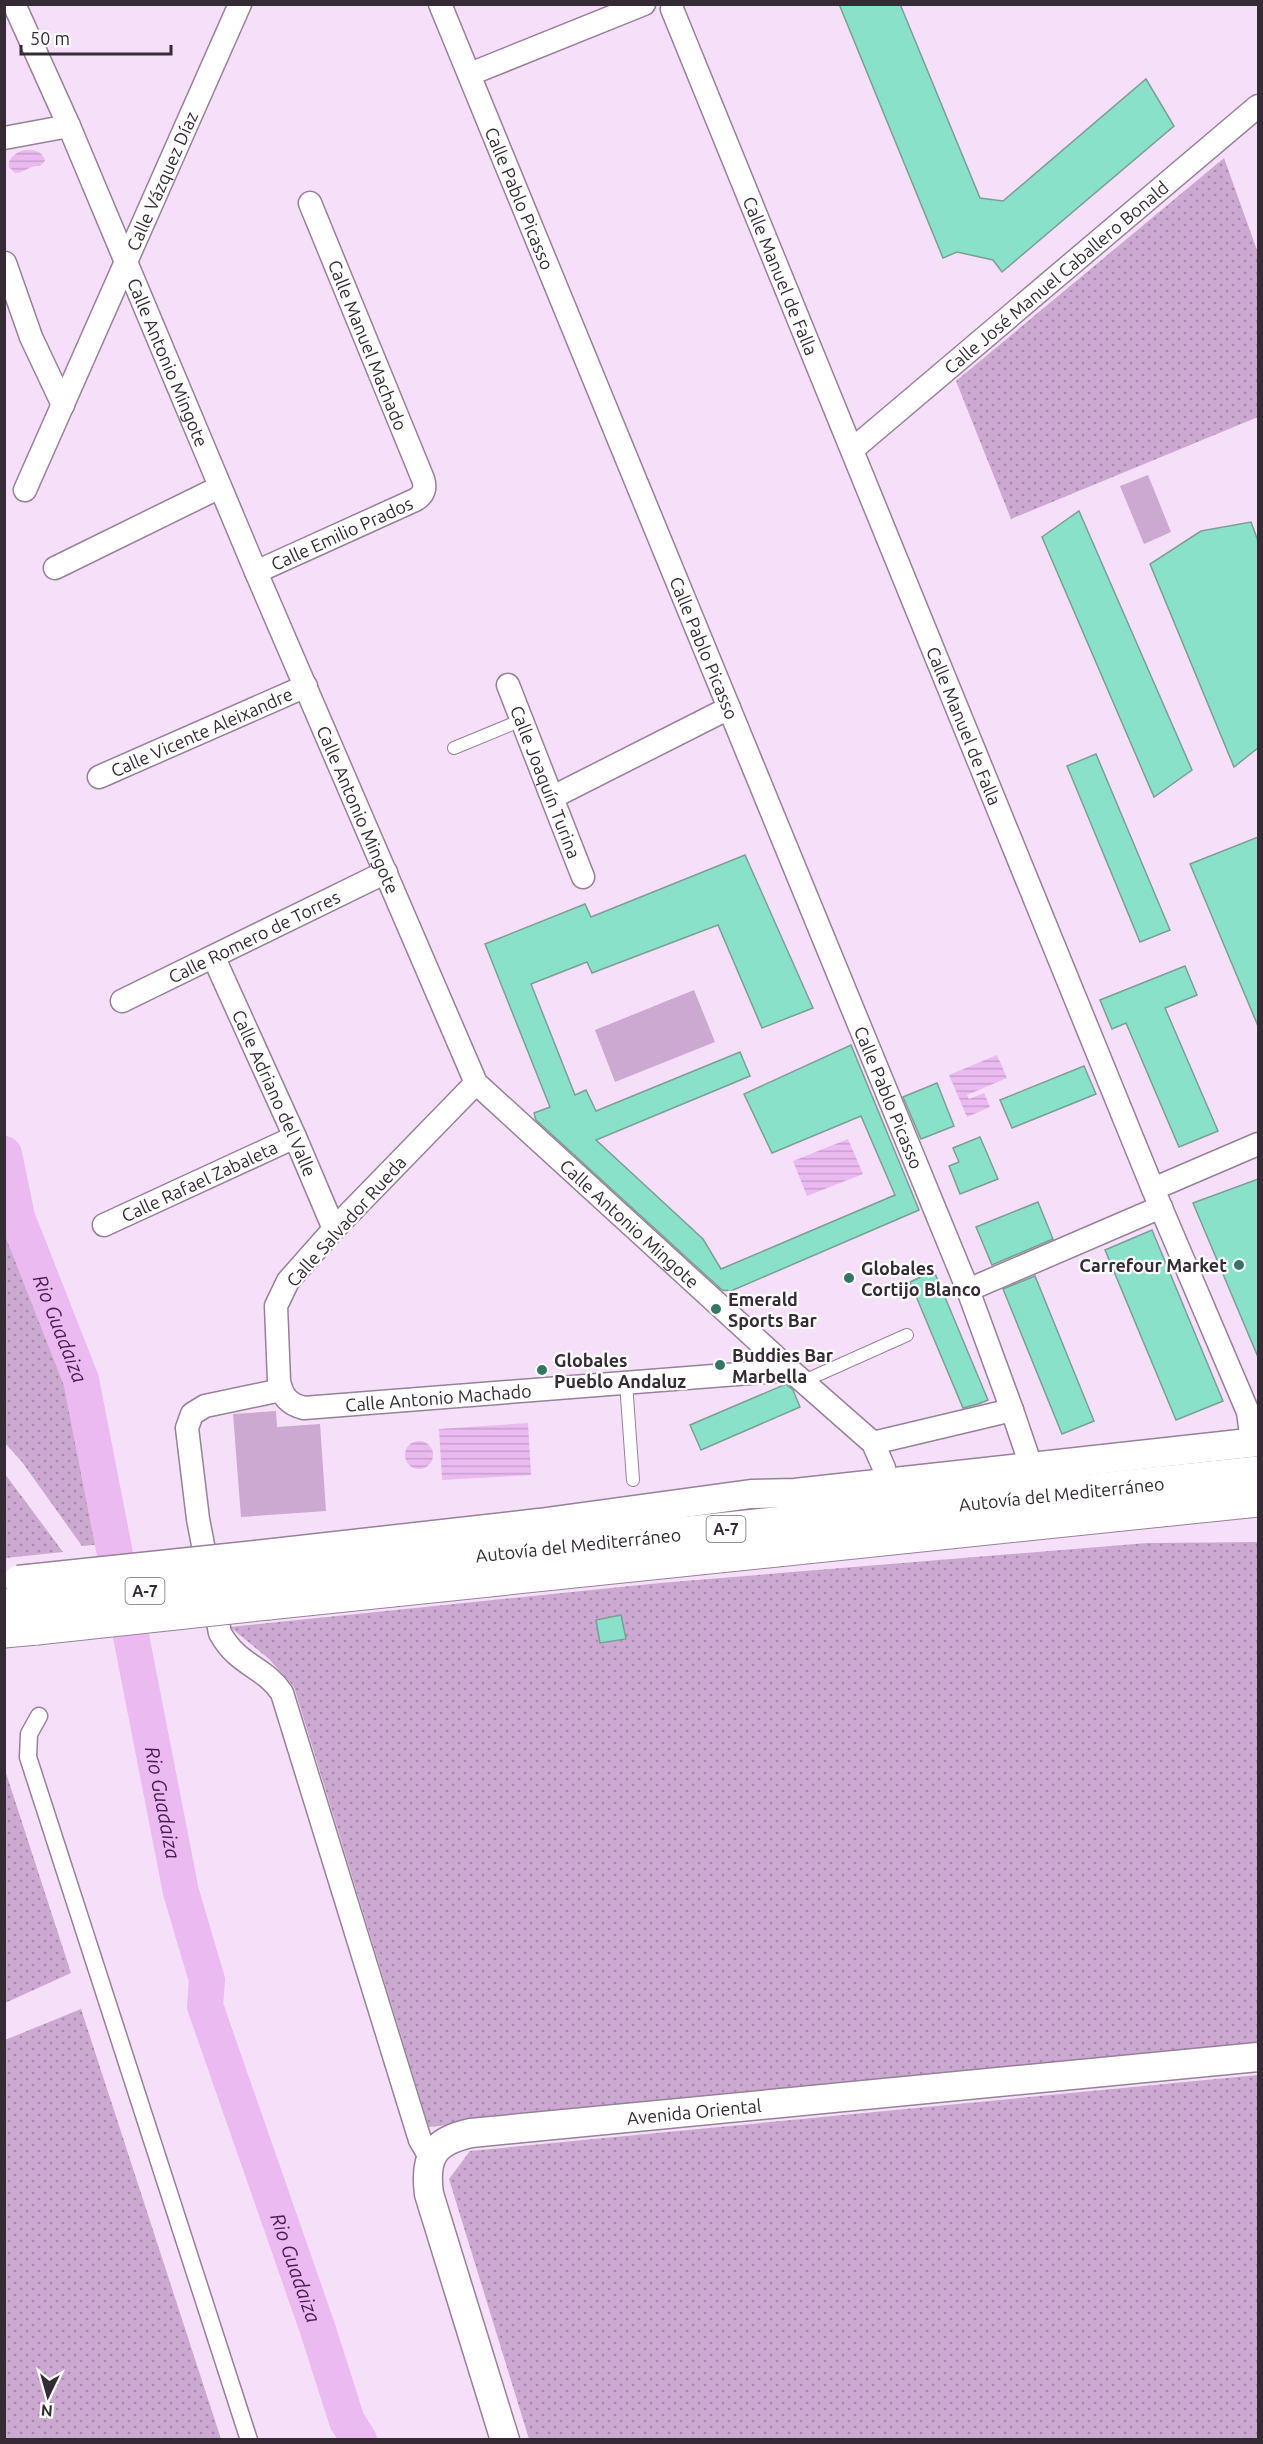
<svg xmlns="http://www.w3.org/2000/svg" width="1263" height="2444" font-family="Ubuntu,sans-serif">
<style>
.grass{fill:url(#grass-dots)}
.green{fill:#cca9d0}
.water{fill:url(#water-rules)}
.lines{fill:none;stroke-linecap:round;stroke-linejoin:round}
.river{stroke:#eabaf0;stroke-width:36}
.building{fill:#8ae1ca;stroke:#7b9f95;stroke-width:1.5}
.service-casing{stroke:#968199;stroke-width:14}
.pedestrian-casing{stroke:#968199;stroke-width:19}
.minor-casing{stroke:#968199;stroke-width:25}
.tertiary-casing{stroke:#968199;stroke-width:31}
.trunk-casing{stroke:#968199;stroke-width:35}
.service{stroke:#fff;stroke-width:12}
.pedestrian{stroke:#fff;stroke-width:16}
.minor{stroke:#fff;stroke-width:22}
.tertiary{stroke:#fff;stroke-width:28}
.trunk{stroke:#fff;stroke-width:33}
.tertiary-bridge-casing{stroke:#968199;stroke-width:31;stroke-linecap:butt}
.trunk-bridge-casing{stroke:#968199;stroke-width:35;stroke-linecap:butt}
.tertiary-bridge{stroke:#fff;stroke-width:28}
.trunk-bridge{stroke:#fff;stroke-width:33}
.poi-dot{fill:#347566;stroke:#fff;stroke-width:2}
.labels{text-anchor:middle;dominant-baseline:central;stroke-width:4.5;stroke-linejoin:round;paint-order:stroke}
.shield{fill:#fff;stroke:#716b72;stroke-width:1.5}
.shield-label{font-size:16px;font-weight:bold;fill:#342b35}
.street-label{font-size:18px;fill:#342b35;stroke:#fff}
.poi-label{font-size:18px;font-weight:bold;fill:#342b35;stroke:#fff;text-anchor:start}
.water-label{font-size:20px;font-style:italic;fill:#4e1656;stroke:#fff}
</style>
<defs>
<pattern id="grass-dots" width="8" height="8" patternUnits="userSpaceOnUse" patternTransform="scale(1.5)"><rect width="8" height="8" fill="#cca9d0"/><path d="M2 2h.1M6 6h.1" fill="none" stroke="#a68aaa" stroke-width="1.8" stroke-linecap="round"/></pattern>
<pattern id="water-rules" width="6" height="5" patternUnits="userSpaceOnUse" patternTransform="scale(1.5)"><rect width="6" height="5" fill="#eabaf0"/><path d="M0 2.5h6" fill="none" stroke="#c9a0ce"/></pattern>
</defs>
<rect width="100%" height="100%" fill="#f6dff9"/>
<path class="grass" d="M1224,158L1258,253V417L1011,519L956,381Z
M4,1209L48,1310L77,1406L104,1544L82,1546L22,1462L5,1443Z
M5,1474L63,1552L5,1558Z
M1258,1542V2045L429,2127L294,1687L269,1659L230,1627L660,1583L1147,1543Z
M4,1767L71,1973L5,2003H4Z
M81,2009L221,2439H5V2040Z
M1258,2075V2439H529L449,2179L470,2151Z"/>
<path class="green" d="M1148,475L1171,532L1144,544L1120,486Z
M694,990L715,1042L615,1082L595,1030Z
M276,1411L277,1427L320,1424L326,1511L241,1517L233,1414Z"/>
<path class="water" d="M24,150C34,150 42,150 45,161L40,166C29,165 25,173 15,173L9,167C8,157 16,153 24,150Z
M997,1055L1007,1078L967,1095L969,1099L984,1093L990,1107L967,1117L949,1075Z
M848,1139L863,1174L807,1196L793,1161Z
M528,1423L531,1475L442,1480L439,1429Z
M405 1455a14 14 0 1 1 28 0a14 14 0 1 1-28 0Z"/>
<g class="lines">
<path class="river" id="s1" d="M4,1154L17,1217L81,1380L181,1892L207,1980L205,2006L317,2327L347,2421L359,2440"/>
</g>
<path class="building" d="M839,4H900L980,198L1003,201L1146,79L1174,126L1002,272L993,260L957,252L943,258Z
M1079,511L1192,770L1154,797L1042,537Z
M1251,522L1258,541V748L1234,767L1150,564L1201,531Z
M1096,754L1170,930L1140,942L1067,766Z
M1258,837V1026L1190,864Z
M745,855L813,1008L762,1028L718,925L592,973L587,962L531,984L575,1095L586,1090L596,1111L740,1052L750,1076L596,1140L703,1239L721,1269L895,1195L861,1116L772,1153L744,1094L851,1045L919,1210L731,1291L722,1290L536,1120L534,1113L550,1107L485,944L585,904L591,917Z
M1185,966L1197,995L1165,1008L1218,1131L1179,1147L1126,1023L1112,1029L1100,1000Z
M1084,1066L1096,1094L1012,1128L1000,1100Z
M937,1083L954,1126L921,1139L903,1097Z
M980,1137L998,1179L960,1194L949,1166L959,1162L953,1148Z
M1258,1179V1357L1193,1203Z
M1038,1202L1053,1239L992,1265L976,1227Z
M1152,1230L1223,1401L1176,1420L1105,1250Z
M934,1271L988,1400L978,1404L963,1408L910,1282Z
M1035,1276L1094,1421L1062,1434L1003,1289Z
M786,1384L793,1390L800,1407L701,1450L690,1425Z
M621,1615L626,1639L600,1643L596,1620Z"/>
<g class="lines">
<g class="service-casing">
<path id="service" d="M454,748L522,720
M804,1381L907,1335
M626,1383L633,1480"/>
</g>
<g class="pedestrian-casing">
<path id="pedestrian" d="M39,1716L29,1734L28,1757L249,2440"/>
</g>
<g class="minor-casing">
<g id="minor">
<path id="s2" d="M14,4L69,126L256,572L476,1083L790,1370L873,1443L884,1468L885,1484"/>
<path id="s3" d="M440,4L968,1290L1012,1410L1027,1454L1028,1468"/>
<path id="s4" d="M672,9L1153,1189L1248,1412L1252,1442"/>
<path d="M470,74L644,4"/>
<path d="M4,138L69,126"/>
<path d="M5,263L31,337L63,405"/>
<path id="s5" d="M853,449L1258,106"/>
<path id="s6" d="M25,490L240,4"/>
<path d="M55,568L220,487"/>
<path id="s7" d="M256,572L415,500C424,495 426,488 423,479L310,203"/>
<path id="s8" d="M508,685L583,877"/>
<path id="s9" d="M99,777L306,686"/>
<path d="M553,797L729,708"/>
<path id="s10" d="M214,958L295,1137L334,1229"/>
<path id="s11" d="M122,1001L386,872"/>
<path id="s12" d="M476,1083L334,1229L288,1281L276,1306L279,1381C282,1396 288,1404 304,1408L790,1370"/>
<path d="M1153,1189L1258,1144"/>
<path id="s13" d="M104,1225L295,1137"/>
<path d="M968,1290L1161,1207"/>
<path d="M281,1390L205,1406L192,1414L187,1428L198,1519L220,1633C238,1666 264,1666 282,1693L420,2140L430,2157"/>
<path d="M873,1443L1012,1410"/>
</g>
</g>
<g class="tertiary-casing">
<g id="tertiary">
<path d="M256,1555L539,1523L751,1494L795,1493L1258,1442"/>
<path id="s14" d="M505,2440L429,2194C424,2156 434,2141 471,2133L1258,2057"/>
</g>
</g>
<g class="trunk-casing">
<g id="trunk">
<path id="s15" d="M262,1578L1258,1473"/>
<path d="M268,1603L1258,1500"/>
<path d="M4,1606L28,1603"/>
<path d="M4,1631L37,1628"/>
</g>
</g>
<use href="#service" class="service"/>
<use href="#pedestrian" class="pedestrian"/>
<use href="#minor" class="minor"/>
<use href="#tertiary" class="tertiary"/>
<use href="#trunk" class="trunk"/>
<g class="tertiary-bridge-casing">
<path id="tertiary-bridge" d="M18,1580L256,1555"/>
</g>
<g class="trunk-bridge-casing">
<path id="trunk-bridge" d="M28,1603L262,1578
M37,1628L268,1603"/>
</g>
<use href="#tertiary-bridge" class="tertiary-bridge"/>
<use href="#trunk-bridge" class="trunk-bridge"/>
</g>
<g class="poi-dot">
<circle cx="1239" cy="1265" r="6"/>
<circle cx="849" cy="1278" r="6"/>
<circle cx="716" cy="1309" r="6"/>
<circle cx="720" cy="1365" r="6"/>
<circle cx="542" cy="1370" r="6"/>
</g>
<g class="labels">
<g class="shield">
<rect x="706.5" y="1516" width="39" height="26" rx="4.5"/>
<rect x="125.5" y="1578" width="39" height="26" rx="4.5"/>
</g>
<g class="shield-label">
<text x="726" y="1529">A-7</text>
<text x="145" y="1591">A-7</text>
</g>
<g class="street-label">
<text stroke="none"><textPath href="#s6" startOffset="338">Calle Vázquez Díaz</textPath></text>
<text stroke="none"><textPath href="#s3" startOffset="210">Calle Pablo Picasso</textPath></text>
<text stroke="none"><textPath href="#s4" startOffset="288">Calle Manuel de Falla</textPath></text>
<text stroke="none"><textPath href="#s5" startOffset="266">Calle José Manuel Caballero Bonald</textPath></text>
<text transform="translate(368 345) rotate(68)">Calle Manuel Machado</text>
<text stroke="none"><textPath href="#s2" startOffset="390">Calle Antonio Mingote</textPath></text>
<text stroke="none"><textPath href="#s7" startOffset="94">Calle Emilio Prados</textPath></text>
<text stroke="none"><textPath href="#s3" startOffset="696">Calle Pablo Picasso</textPath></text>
<text stroke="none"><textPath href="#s4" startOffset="774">Calle Manuel de Falla</textPath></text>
<text stroke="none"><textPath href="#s9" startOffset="112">Calle Vicente Aleixandre</textPath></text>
<text stroke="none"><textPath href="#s8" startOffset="104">Calle Joaquín Turina</textPath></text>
<text stroke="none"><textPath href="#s2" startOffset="876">Calle Antonio Mingote</textPath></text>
<text stroke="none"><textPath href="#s11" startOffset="147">Calle Romero de Torres</textPath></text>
<text stroke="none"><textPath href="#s10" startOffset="148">Calle Adriano del Valle</textPath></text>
<text stroke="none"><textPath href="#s3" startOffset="1182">Calle Pablo Picasso</textPath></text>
<text stroke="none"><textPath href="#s13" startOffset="105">Calle Rafael Zabaleta</textPath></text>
<text transform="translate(346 1221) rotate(-48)">Calle Salvador Rueda</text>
<text stroke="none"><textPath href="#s2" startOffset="1382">Calle Antonio Mingote</textPath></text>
<text stroke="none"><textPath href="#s12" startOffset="550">Calle Antonio Machado</textPath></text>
<text stroke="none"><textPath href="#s15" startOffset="804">Autovía del Mediterráneo</textPath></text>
<text stroke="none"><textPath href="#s15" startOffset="318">Autovía del Mediterráneo</textPath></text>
<text stroke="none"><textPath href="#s14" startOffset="567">Avenida Oriental</textPath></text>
</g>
<g class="poi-label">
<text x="1227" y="1265" text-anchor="end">Carrefour Market</text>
<text x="861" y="1268">Globales<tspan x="861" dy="21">Cortijo Blanco</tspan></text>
<text x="728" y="1299">Emerald<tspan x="728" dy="21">Sports Bar</tspan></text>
<text x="732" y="1355">Buddies Bar<tspan x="732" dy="21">Marbella</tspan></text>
<text x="554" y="1360">Globales<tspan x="554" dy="21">Pueblo Andaluz</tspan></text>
</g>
<g class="water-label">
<text stroke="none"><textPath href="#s1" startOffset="184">Rio Guadaiza</textPath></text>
<text stroke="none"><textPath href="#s1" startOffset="670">Rio Guadaiza</textPath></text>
<text stroke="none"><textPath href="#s1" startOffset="1156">Rio Guadaiza</textPath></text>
</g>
</g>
<rect width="1263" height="2444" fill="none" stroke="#342b35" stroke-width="12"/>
<g transform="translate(48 2396) rotate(185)" stroke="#ffffff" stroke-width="4.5" paint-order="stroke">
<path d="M0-4.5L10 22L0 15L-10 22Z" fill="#342b35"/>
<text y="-9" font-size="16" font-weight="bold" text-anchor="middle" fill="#342b35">N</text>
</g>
<path d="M21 45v9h150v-9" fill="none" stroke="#342b35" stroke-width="3"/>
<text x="30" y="45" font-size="18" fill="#342b35" stroke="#ffffff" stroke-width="4.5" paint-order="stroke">50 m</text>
</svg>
